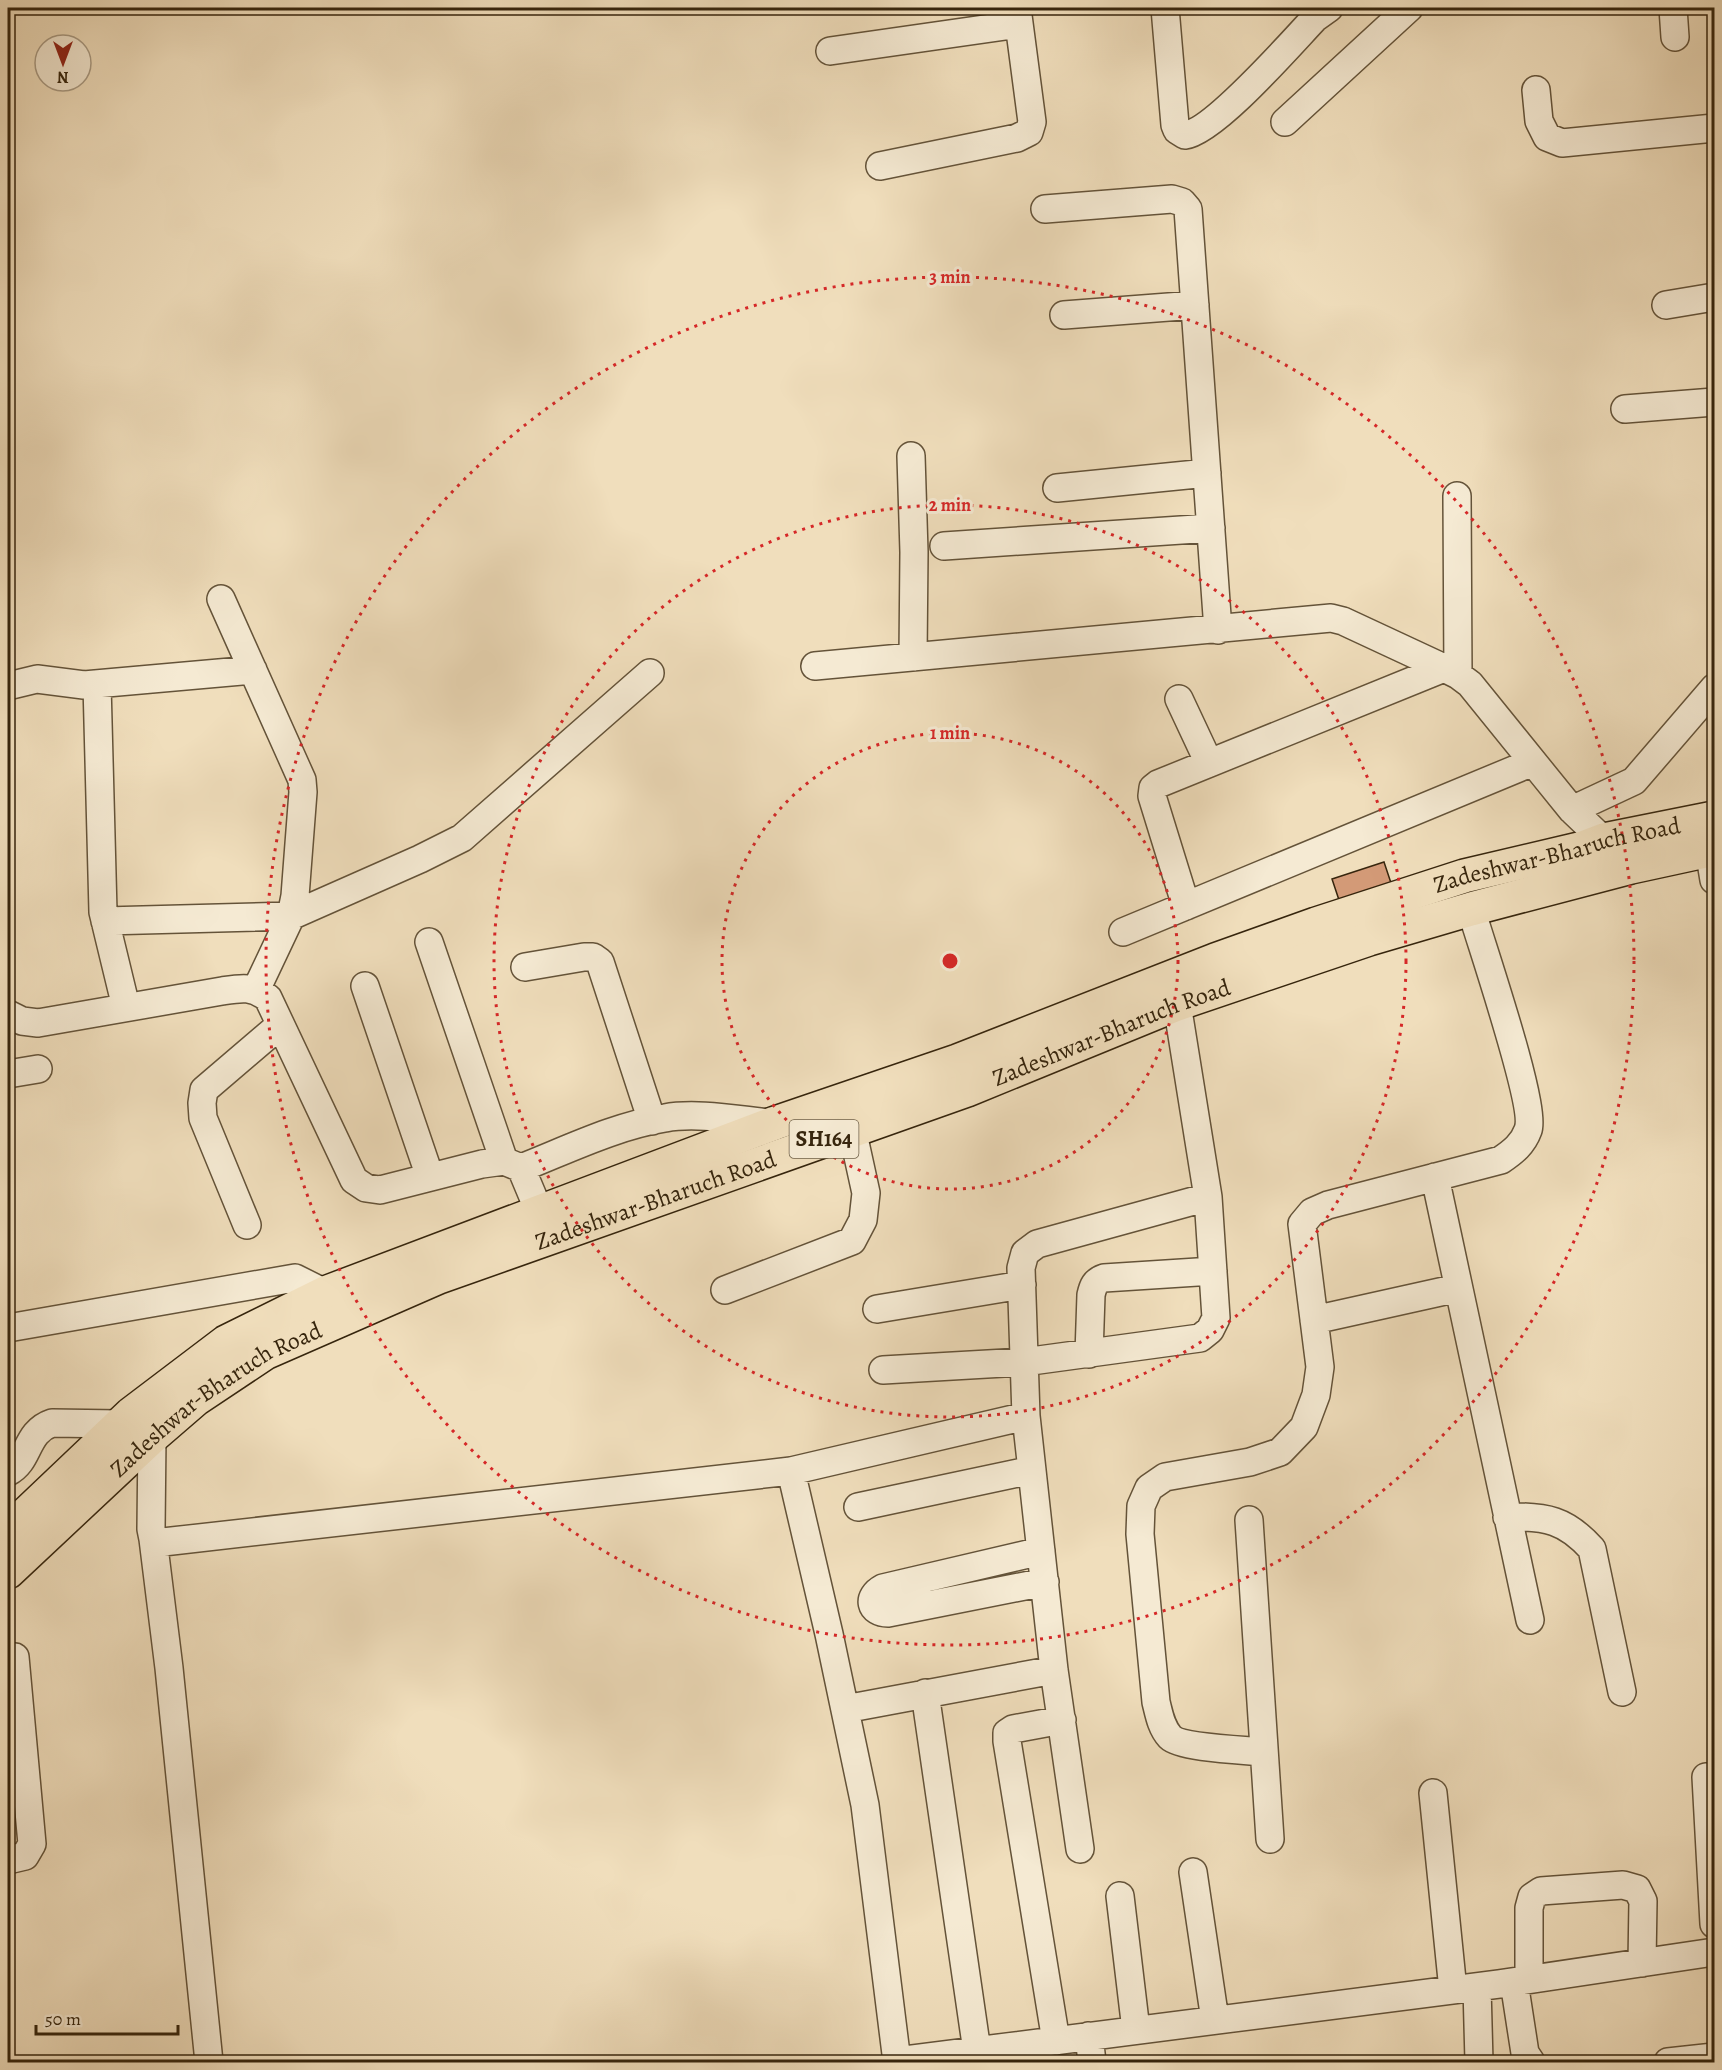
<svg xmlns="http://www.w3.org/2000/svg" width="1722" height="2070" font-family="Alegreya,serif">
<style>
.building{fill:#d39a77;stroke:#36250d;stroke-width:1.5}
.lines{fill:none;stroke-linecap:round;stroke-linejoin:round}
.minor-casing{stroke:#645339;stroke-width:30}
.major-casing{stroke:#36250d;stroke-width:36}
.minor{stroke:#f5ead3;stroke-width:27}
.major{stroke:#f0debc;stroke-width:33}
.ring{fill:none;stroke:#d62828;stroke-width:3;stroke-dasharray:3 6}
.labels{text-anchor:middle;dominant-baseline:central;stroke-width:6;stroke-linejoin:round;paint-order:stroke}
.shield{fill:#f5ead3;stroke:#6f6048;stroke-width:1.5}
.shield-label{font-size:22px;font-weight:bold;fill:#36250d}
.street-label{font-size:24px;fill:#36250d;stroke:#f5ead3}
.centre{fill:#d62828;stroke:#f5ead3;stroke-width:3}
.ring-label{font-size:18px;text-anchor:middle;font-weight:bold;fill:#d62828;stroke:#f5ead3;stroke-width:6;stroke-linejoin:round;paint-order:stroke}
</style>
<rect width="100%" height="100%" fill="#f0debc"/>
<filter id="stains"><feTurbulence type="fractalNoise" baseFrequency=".00333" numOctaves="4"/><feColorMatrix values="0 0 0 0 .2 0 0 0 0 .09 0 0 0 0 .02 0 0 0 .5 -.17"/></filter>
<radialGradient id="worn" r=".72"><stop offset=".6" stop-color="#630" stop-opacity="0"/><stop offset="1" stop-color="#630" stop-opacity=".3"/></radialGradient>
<path class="building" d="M1384,862L1393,889L1341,906L1332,879Z"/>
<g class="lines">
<g class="minor-casing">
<path id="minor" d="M1165,8L1175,125L1177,130L1185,135C1214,132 1292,42 1315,18L1329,8
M1673,8L1675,37
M830,51L1019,24
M1536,90L1539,121L1547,137L1562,143L1714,128
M1285,122L1409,8
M880,166L1017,138L1029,132L1032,122L1017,8
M1045,209L1172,199L1182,202L1188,209L1218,630
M1666,305L1714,297
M1064,315L1195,305
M1625,409L1714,402
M911,456L914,552L913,657
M1057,488L1207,473
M1457,496L1458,675
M944,546L1211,528
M221,599L302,780L303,792L295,896L291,916L256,990
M815,666L1331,618L1343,621L1444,668L1458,675L1470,684L1572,810L1617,853
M97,684L103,912L126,1007
M8,686L37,679L84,685L253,670
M1179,699L1209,763
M1572,810L1634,781L1714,688
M1709,850L1714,880
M1186,906L1152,796L1153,788L1158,784L1444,668
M105,921L291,916L420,859L462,838L650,673
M1123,932L1533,762
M429,942L504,1161
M525,967L584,957H593L600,962L652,1121
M365,986L430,1177
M8,1014L22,1021L38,1023L222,991C242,988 252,986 268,998L354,1180L366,1188L380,1190L482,1164L504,1161L521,1168L539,1211
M8,1074L38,1069
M521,1168C567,1150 615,1126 665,1118C696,1112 739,1120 771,1123
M1435,1177L1530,1620
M247,1225L203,1118L202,1103L204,1090L280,1025
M725,1290L852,1241L863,1220L866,1193L852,1129
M877,1309L1022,1285
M1314,1320L1458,1288
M8,1328L295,1278L325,1293
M1089,1354L1091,1295C1093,1286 1095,1281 1104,1278L1213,1271
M883,1370L1024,1362L1200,1338L1210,1330L1216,1318L1208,1197L1177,1004
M147,1426L152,1437L151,1529L153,1539L163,1542L791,1471L1026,1416
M791,1471L829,1634L865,1805L897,2062
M8,1472C30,1461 25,1432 52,1423L120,1424
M858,1507L1032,1470
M1507,1517C1546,1516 1566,1520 1592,1549L1622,1692
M1249,1520L1270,1839
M153,1539L169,1668L209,2062
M1041,1551L883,1588C866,1597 870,1613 888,1613L1045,1582
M925,1693L977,2051
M845,1709L1054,1670
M1264,1752C1246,1750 1181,1748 1170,1737C1161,1727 1159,1714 1156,1702L1140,1534L1141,1506L1149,1488L1165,1477L1250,1462L1280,1452L1304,1427L1316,1395L1320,1367L1302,1224L1312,1212L1328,1205L1501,1160C1513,1152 1523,1144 1528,1130C1537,1106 1481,944 1471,909
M1706,1777L1714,1924
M1433,1793L1453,1990
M1080,1849L1054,1670L1026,1416L1021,1268L1025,1253L1037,1244L1208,1197
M8,1860L25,1856L32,1844L15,1657
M1193,1872L1215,2020
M1120,1896L1136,2030
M1529,1979V1908L1532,1897L1541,1891L1623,1885L1637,1889L1643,1901L1642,1963
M1514,1982L1525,2053L1531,2062
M1477,1987L1479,2062
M1089,2036L1092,2062
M1056,2041L1007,1741V1733L1013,1729L1062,1720
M897,2061L1499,1984L1714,1952
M1668,2062L1714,2057"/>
</g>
<g class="major-casing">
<g id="major">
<path id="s1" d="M8,1531L131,1414L226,1342L325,1293L775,1123L957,1061L1215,960L1316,924L1464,876L1583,848L1604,840L1714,818"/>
<path id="s2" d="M8,1572L152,1437L196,1399L265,1353L439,1277L967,1090L1177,1004L1369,939L1471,909L1631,867L1714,849"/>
</g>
</g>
<use href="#minor" class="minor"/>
<use href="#major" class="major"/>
</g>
<g class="ring">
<circle cx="950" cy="961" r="228"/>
<circle cx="950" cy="961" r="456"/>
<circle cx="950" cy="961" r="684"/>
</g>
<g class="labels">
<rect class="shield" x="789.5" y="1120" width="69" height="38" rx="4.5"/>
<g class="shield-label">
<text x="824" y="1139">SH164</text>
</g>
<g class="street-label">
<text stroke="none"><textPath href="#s1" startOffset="1708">Zadeshwar-Bharuch Road</textPath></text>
<text stroke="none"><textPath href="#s2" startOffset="1244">Zadeshwar-Bharuch Road</textPath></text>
<text stroke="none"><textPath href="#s2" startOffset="758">Zadeshwar-Bharuch Road</textPath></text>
<text stroke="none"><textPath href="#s2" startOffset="272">Zadeshwar-Bharuch Road</textPath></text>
</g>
</g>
<circle cx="950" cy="961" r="9" class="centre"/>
<g class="ring-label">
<text x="950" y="283">3 min</text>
<text x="950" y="511">2 min</text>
<text x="950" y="739">1 min</text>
</g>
<rect width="1722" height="2070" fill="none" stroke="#f0debc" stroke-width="30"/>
<rect x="9" y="9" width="1704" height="2052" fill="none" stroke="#36250d" stroke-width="3"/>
<rect x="15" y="15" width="1692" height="2040" fill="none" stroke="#36250d" stroke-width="1.5"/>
<g transform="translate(63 63) rotate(180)"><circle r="28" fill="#f5ead3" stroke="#a99b84" stroke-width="1.5"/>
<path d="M0-4.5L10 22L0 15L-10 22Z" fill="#8f2418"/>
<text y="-9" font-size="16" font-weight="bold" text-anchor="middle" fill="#36250d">N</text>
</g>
<path d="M36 2025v9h142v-9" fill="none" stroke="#36250d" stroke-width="3"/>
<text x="45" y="2025" font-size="18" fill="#36250d" stroke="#f5ead3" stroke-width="4.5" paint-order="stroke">50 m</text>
<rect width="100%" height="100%" filter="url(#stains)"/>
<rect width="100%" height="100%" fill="url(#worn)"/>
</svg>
